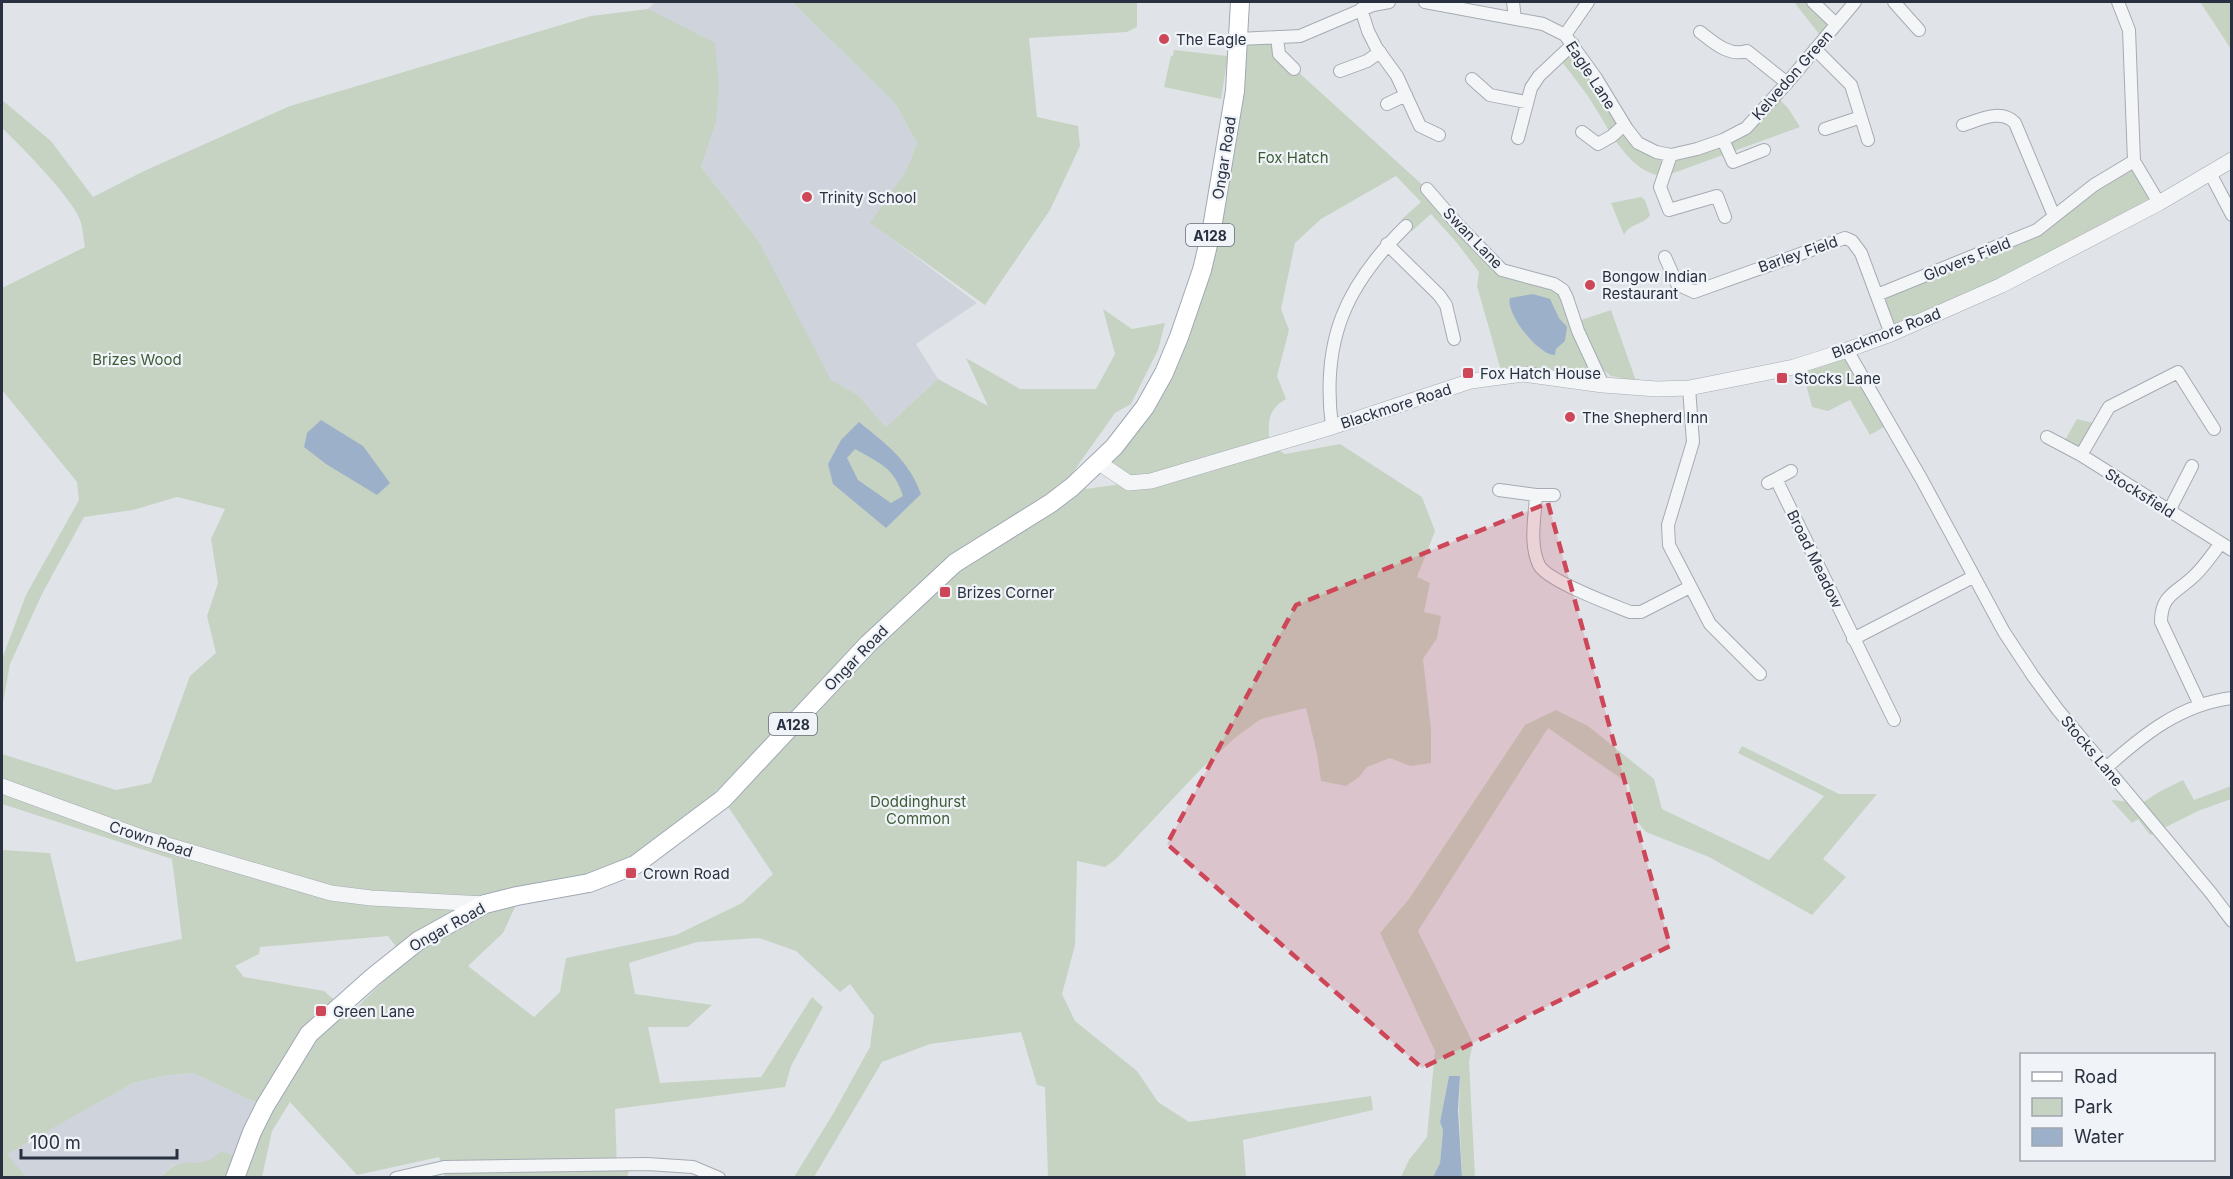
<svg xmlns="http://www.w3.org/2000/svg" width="2233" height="1179" font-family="Inter,sans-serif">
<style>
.built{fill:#cfd3db}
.green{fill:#c6d3c2;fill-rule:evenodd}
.water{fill:#9cb1c9;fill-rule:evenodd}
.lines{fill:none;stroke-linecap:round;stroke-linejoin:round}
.minor-casing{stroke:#a5abb3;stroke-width:14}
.tertiary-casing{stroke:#a5abb3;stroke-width:16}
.primary-casing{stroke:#a0a8b5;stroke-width:20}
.minor{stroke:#f3f5f7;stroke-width:12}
.tertiary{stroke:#f3f5f7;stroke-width:15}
.primary{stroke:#fff;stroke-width:18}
.marked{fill:#cd4759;fill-opacity:0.2;stroke:#cd4759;stroke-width:4.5;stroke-dasharray:12 8;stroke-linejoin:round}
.poi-dot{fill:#cd4759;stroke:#f0f3f7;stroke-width:2}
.labels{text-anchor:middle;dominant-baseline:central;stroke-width:4.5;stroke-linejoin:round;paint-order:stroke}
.shield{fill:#f0f3f7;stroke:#656b78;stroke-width:1.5}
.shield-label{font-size:14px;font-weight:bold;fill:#293141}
.poi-label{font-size:15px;fill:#293141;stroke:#f0f3f7;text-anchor:start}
.street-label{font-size:15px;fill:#293141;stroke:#f0f3f7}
.park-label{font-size:15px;fill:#3d5c36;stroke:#f0f3f7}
</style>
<rect width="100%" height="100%" fill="#e0e4e9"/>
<path class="built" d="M655,2H792L895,103L917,143L906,171L871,223L977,303L916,344L938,379L886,427L858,395L824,377L758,240L701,167L716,122L648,9Z
M193,1073L265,1106L241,1160L213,1159L202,1164L174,1165L160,1177H26L6,1154L133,1083L162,1076Z"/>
<path class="green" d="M792,2H1137V27L1127,32L1029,38L1037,117L1078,126L1080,146L1050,210L985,305L870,223L906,171L917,143L895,103Z
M1794,2H1813L1836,24L1823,39Z
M2200,2H2231V49Z
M648,9L715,43L719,85L716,122L701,167L758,240L831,380L858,395L886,427L938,379L988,406L966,358L1020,389H1096L1115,354L1103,309L1132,329L1165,323L1158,350L1131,404L1115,413L1071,475L1086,489L1129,483L1098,462L1114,447L1193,301L1239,39L1277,37L1285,60L1427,189L1496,264L1554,284L1575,322L1611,310L1636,381L1611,376L1593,362L1582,376L1503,369L1500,367L1477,286L1479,272L1457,243L1431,214L1412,231L1401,220L1421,202L1396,176L1321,219L1295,243L1281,309L1289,330L1277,376L1286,399C1266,411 1268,424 1270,445L1285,454L1340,444L1422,497L1435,531L1417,577L1430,583L1424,612L1441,616L1437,638L1423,659L1431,729V763L1410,766L1390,758L1367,767L1359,777L1346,786L1321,781L1317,754L1306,708L1261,719L1236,737L1200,770L1116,859L1105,867L1077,861L1075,945L1062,994L1075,1021L1137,1071L1158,1102L1189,1122L1371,1096L1373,1110L1243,1140L1246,1177H1048L1045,1087L1037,1085L1021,1032L930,1044L882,1062L814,1177H794L833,1114L870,1047L874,1016L850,984L840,992L796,951L759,938L697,942L629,963L635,994L712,1005L688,1027H648L660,1083L761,1077L812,997L823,1007L791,1066L785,1087L615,1109L617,1170L629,1171L627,1177H445L439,1157L357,1175L290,1102L272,1131L262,1177H160C165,1174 170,1167 176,1165C196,1158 201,1171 221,1151L241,1159L264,1106L193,1073L162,1076L133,1083L7,1154L26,1177H2V850L50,853L76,962L182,939L172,859L2,804V754L116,790L151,783L190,676L216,653L207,616L218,583L211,539L225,509L177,497L133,510L84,517L42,594L10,664L2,708V659L26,595L79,500L77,482L2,390V288L85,247C83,238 83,228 80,220C74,200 19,144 2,128V100L51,141L93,197L144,171L290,106L591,16ZM717,790L773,874L742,903L676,935L566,958L560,992L534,1017L468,966L503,933L516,905L635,865L690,824ZM388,936L406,960L363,1001L352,1015L324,991L244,977L235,966L259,954L260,947Z
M1573,44L1627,129L1656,152L1723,140L1776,96L1788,108L1800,127L1679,171C1673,173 1666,176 1661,176C1625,171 1605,120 1587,95C1578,82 1568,70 1559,58Z
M1174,50L1228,56L1221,99L1164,87L1171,56H1173Z
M2134,161L2159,203L1891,334L1877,295L2015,239Z
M1641,197L1645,200L1650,215C1644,225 1630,223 1624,235L1611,203Z
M1847,350L1889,424L1870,435L1850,400L1828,411L1812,407L1801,365Z
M2077,419L2098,424L2081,455L2062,445Z
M1556,710L1588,726L1654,779L1662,809L1769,860L1824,796L1738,753L1742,746L1839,794H1877L1823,859L1846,877L1812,915L1709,857L1646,832L1635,819L1629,784L1548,728L1418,931L1473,1043L1469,1061L1475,1177H1462L1459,1111L1460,1077L1449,1076L1440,1122L1443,1130L1440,1163L1433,1177H1401L1409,1160L1427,1137L1435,1051L1380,933L1409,899L1525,725Z
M2183,780L2194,800L2231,786V799L2198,811L2150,835L2138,819L2132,823L2111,800L2142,803L2159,792Z"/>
<path class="water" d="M1533,294L1550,299L1559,318L1567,327L1565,341L1556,349L1555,355C1539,356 1505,313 1510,298Z
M321,420L363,446L390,483L377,495L326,464L304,447L307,433Z
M859,422C887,445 908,459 921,494L886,528L833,484L828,464L841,440ZM855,449C879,463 894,467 903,496L891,503L858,480L847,458Z
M1449,1076H1460L1458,1110L1462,1177H1433L1440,1163L1443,1130L1440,1122Z"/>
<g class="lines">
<g class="minor-casing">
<path id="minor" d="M1425,2L1543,24L1565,35L1596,78L1627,129L1638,143L1656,152L1671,155L1697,149L1723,140L1746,128L1787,83L1855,2
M1513,2L1515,19
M1813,2L1836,24
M1894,2L1919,30
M2118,2L2129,30L2134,161
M1361,9L1368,31L1376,47L1397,76L1420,126L1439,135
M1700,32C1713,42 1729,57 1747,51L1787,83
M1565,35L1588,2
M1277,37L1279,54L1294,69
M1239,39L1300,36L1373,5L1389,2
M1815,49L1851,85L1868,140
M1340,71L1367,61L1380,52
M1472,79L1490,95L1526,102
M1387,104L1406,95
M1963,125C1979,120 2001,108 2015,123L2054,216
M1825,129L1861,117
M1582,132L1598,144L1612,136L1624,125
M1518,138L1531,88L1539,76L1573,44
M1723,140L1733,162L1764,150
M1671,155L1660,187L1669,210L1717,196L1725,217
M2210,173L2232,215
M1427,189L1459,226L1502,270L1554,284L1563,290L1567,298L1578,331L1603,385
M1387,244L1439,295L1446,305L1454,339
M1665,257L1677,284L1694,292L1845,238L1852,241L1861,253L1891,334
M1877,295L2037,230L2094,185L2134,161L2159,203
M1847,350L1922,480L2004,632L2033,676L2058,710L2211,893L2232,921
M1689,388L1693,442L1668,525L1669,545L1710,624L1760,674
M1332,427C1321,341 1345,286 1406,226
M2047,437L2081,455L2232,550
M2081,455L2109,407L2178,372L2214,429
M1776,479L1791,471
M1768,483L1776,479L1894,720
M1499,490L1536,495C1535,517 1529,544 1539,565C1547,581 1611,604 1630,612H1641L1690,587
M1536,495H1554
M2169,511L2192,466
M1853,639L1973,577
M2200,705L2161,622C2161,595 2176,593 2193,577C2203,568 2212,555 2220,544
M2107,767C2143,735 2181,704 2232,698
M396,1178L444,1167L647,1164L693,1167L719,1178"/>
</g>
<g class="tertiary-casing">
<path id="tertiary" d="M1098,462L1129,483L1151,481L1332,427L1471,381L1523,374L1603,385L1657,389L1689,388L1794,367L1847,350L1891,334L2002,285L2159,203L2232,160
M2,786L147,839L331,893L371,898L485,904"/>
</g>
<g class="primary-casing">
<path id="primary" d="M235,1178L252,1132L265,1106L309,1034L373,977L418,941L485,904L517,896L589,883L635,865L723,799L868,644L955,563L1051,503L1072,487L1114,447L1145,407L1164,373L1179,337L1202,270L1212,228L1235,91L1240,2"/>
</g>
<use href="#minor" class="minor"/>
<use href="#tertiary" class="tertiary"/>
<use href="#primary" class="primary"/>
</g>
<path class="marked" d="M1548,503L1670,946L1422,1068L1167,844L1296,605Z"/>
<g class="poi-dot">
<circle cx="1164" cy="39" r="6"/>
<circle cx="807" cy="197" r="6"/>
<circle cx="1590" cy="285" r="6"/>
<rect x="1462" y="367" width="12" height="12" rx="3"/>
<rect x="1776" y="372" width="12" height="12" rx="3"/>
<circle cx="1570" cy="417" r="6"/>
<rect x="939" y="586" width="12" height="12" rx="3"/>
<rect x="625" y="867" width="12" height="12" rx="3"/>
<rect x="315" y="1005" width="12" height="12" rx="3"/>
</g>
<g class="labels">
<g class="shield">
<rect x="1186" y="224" width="48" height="22" rx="4.5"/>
<rect x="769" y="713" width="48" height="22" rx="4.5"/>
</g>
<g class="shield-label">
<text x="1210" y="235">A128</text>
<text x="793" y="724">A128</text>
</g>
<g class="poi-label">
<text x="1176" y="39">The Eagle</text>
<text x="819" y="197">Trinity School</text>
<text x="1602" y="276">Bongow Indian<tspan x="1602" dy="17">Restaurant</tspan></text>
<text x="1480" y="373">Fox Hatch House</text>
<text x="1794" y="378">Stocks Lane</text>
<text x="1582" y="417">The Shepherd Inn</text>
<text x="957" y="592">Brizes Corner</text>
<text x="643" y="873">Crown Road</text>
<text x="333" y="1011">Green Lane</text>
</g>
<g class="street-label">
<text transform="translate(1591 75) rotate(57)">Eagle Lane</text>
<text transform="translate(1792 75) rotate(-49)">Kelvedon Green</text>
<text transform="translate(1224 158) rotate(-81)">Ongar Road</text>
<text transform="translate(1473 238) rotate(46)">Swan Lane</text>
<text transform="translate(1798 254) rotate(-19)">Barley Field</text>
<text transform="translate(1967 259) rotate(-22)">Glovers Field</text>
<text transform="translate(1886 333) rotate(-21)">Blackmore Road</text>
<text transform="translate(1396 406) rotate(-18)">Blackmore Road</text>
<text transform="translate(2140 493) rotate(32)">Stocksfield</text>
<text transform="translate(1815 559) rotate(64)">Broad Meadow</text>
<text transform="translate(856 658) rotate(-46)">Ongar Road</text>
<text transform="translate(2092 751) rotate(50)">Stocks Lane</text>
<text transform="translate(151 839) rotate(18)">Crown Road</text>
<text transform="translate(447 927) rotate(-29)">Ongar Road</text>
</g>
<g class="park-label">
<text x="1293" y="157">Fox Hatch</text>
<text x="137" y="359">Brizes Wood</text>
<text x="918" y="801">Doddinghurst<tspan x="918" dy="17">Common</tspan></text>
</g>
</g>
<rect width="2233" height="1179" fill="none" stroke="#293141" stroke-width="6"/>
<rect x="2020" y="1053" width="195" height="108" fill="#f0f3f7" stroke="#a0a5ae" stroke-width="1.5"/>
<rect x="2032" y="1072" width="30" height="9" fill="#ffffff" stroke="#a0a5ae" stroke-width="1.5"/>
<text x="2074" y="1083" font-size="18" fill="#293141">Road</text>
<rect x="2032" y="1098" width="30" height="18" fill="#c6d3c2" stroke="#a0a5ae" stroke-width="1.5"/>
<text x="2074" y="1113" font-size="18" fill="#293141">Park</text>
<rect x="2032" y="1128" width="30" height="18" fill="#9cb1c9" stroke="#a0a5ae" stroke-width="1.5"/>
<text x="2074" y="1143" font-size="18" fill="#293141">Water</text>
<path d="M21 1149v9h156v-9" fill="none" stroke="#293141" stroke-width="3"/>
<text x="30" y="1149" font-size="18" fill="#293141" stroke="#f0f3f7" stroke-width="4.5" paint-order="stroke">100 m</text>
</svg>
